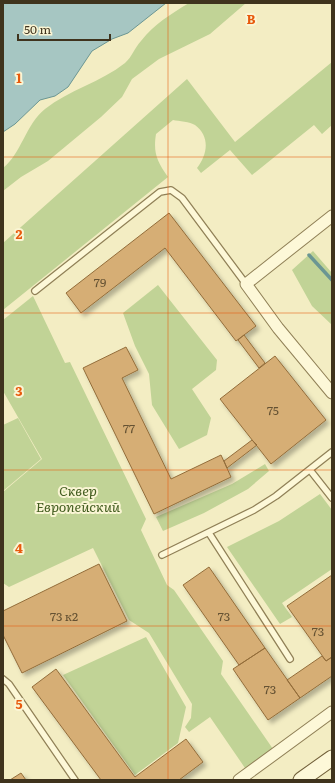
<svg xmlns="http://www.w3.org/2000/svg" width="335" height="783" font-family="Literata,serif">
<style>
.green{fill:#c1d396}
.water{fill:#a6c6c2;stroke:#6b9693}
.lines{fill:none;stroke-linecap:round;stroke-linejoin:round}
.stream{stroke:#6b9693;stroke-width:3.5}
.building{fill:#d6ae75;stroke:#936d3a;filter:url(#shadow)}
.lane-casing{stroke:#908057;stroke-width:8}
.street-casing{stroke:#908057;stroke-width:13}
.secondary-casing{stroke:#72603a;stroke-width:17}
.lane{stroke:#fdf8d8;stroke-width:5.5}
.street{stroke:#fdf8d8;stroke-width:11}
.secondary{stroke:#fdf8d8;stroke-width:15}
.grid{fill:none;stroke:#e8590c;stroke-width:1;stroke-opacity:0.55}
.labels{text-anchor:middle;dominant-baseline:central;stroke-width:4;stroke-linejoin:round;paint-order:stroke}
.number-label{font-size:12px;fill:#655233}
.park-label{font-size:14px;font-style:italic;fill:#445e21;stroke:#faf5d4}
.grid-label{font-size:13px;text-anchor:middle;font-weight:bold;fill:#e8590c;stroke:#faf5d4;stroke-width:4;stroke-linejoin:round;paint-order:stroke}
</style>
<defs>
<filter id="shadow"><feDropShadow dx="3.5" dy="3.5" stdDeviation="2" flood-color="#0004"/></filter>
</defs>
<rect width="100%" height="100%" fill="#f3edc3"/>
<path class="green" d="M189,3H246L210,34L159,59L132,79L122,97L101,117L48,161L21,177L3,191V168C21,154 26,124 45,109C69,90 101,82 125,63C132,57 135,47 141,41C154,24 171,14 189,3Z
M332,62V125L322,134L314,125L252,175L230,150L201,173L197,168C207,155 211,137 195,125C190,122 179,121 173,120L156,134C153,153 157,161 168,177L3,310V243L187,79L235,142Z
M313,251L332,273V325L312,306L292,270Z
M158,285L217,360L216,370L192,389L211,418L207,435L179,449L152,405L149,374L135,346L123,313Z
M33,296L65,363L70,362L146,519L141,530L167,585L174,590L223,661L221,674L273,749L245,768L210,717L189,732L185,727L191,718L192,704L149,633L129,620L93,548L9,587L3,583V492L42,459L3,391V320Z
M18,418L41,459L3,491V425Z
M265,464L269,471L248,489L204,513L163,531L156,517L232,484Z
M320,494L332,510V569L282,603L292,617L280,624L227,547L279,521Z
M146,637L186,707L178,743L135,775L63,675Z"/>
<path class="water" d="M3,3H166L128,33L112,39L92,51L68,87L55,96L40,100L15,124L3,132Z"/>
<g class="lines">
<path class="stream" d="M309,255L332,280"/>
</g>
<path class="building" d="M169,213L256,326L236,341L165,248L81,313L66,293Z
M244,335L265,363L259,368L238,340Z
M126,347L138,370L122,378L171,479L221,455L231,477L154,514L83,368Z
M275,356L326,420L271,464L220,399Z
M252,440L257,445L227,468L224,461Z
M99,564L127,621L22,673L3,635V611Z
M209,567L265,648L239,665L183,585Z
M332,575V657L326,661L287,606Z
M265,648L300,698L268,720L233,669Z
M322,656L326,661L332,657V676L300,698L287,680Z
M56,669L135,777L186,739L203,762L179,780H101L32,687Z
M21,773L26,780H10Z"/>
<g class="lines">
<g class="lane-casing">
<path id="lane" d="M35,291L160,192L171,190L182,198L246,284
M310,470L332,498
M209,533L290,659
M162,555L254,510L276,496L332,452
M3,679L9,684L75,780"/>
</g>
<g class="street-casing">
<path id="street" d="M332,216L246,284L278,328L332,393
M239,780L332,712"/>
</g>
<g class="secondary-casing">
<path id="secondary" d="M301,780L332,758"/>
</g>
<use href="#lane" class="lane"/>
<use href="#street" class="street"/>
<use href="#secondary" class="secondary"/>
</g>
<path class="grid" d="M168,3V780M3,157H332M3,313H332M3,470H332M3,626H332"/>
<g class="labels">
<g class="number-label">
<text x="100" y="282">79</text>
<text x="273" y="410">75</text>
<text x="129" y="428">77</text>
<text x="64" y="616">73 к2</text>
<text x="224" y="616">73</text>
<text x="318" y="631">73</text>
<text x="270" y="689">73</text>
</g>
<g class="park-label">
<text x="78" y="490">Сквер<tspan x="78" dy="16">Европейский</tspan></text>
</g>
</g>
<g class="grid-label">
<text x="251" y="24">B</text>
<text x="19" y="83">1</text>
<text x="19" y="239">2</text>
<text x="19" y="396">3</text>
<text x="19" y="553">4</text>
<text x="19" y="709">5</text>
</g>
<rect width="335" height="783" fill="none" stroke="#3f331d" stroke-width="8"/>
<path d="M18 34v6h92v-6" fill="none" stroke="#3f331d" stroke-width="2"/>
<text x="24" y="34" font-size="12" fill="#3f331d" stroke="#faf5d4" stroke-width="3" paint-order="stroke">50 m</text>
</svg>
